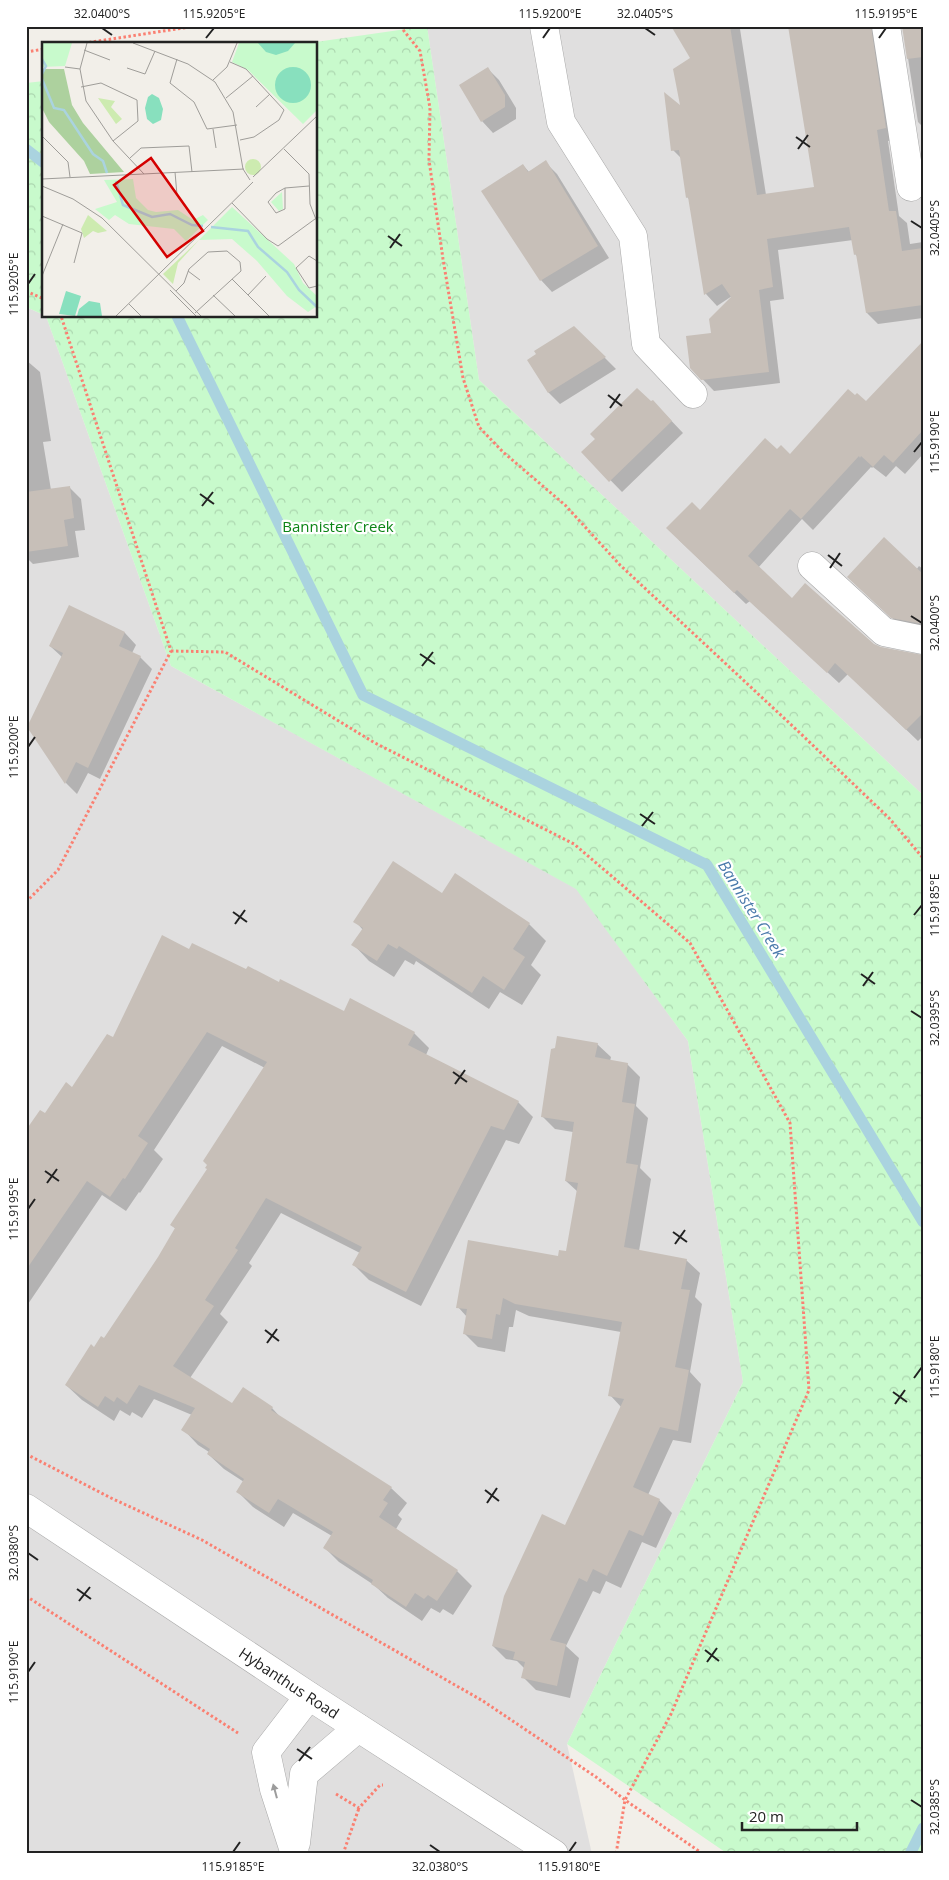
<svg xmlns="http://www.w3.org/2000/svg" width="949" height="1880" font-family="'Open Sans',sans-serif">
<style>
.residential{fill:#e0dfdf}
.park{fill:url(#park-crowns)}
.shadow{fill:#0003}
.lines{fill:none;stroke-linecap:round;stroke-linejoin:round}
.stream{stroke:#aad3df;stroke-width:11}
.building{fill:#c7bfb8}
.minor-casing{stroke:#a9a9a9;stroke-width:29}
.path{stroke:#fa8072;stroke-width:3;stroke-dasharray:2.5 2.5;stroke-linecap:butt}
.minor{stroke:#fff;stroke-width:28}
.oneway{fill:#9c9c9c}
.ticks{fill:none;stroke:#222;stroke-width:2}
.labels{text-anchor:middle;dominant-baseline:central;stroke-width:4.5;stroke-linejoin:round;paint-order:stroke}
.park-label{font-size:15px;fill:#0c8416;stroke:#fff}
.street-label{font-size:15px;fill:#222;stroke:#fff}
.water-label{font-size:16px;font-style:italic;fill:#4a7aab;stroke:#fff}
.inset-river{fill:none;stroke:#aad3df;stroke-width:2.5}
.inset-road{fill:none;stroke:#9f9d99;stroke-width:1}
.view{fill:#d40000;fill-opacity:0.15;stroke:#d40000;stroke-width:2.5}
.inset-edge{fill:none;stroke:#222;stroke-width:2.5}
.neatline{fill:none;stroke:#222;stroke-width:2}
.ticks-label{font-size:12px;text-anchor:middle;fill:#222}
</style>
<defs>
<pattern id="park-crowns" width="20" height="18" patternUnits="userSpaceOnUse" patternTransform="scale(1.25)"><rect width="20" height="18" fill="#c8facc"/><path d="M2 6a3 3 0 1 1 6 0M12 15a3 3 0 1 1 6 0" fill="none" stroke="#acd6af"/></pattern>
</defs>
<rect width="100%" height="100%" fill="#f2efe9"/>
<path class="residential" d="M427,26H923V795L479,380Z
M26,307L46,316L171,666L577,889L688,1041L743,1382L567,1744L592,1854H26Z"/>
<path class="park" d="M427,26L479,380L923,795V1854H728L567,1744L743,1382L688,1041L576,889L171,666L46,316H316V44H302Z
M44,81V315L26,307V83Z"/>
<path class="shadow" d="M673,26H737L740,29L766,195L815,188L789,26H887L897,140L888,141L899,216L907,223L910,244L923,242V318L878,324L867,313L858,257L855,254L853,240L778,250L784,299L770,301L780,383L714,391L691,367L713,334L732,296L717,306L706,294L689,199L687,197L682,159L673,150L692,58Z
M903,26H923V127L918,122Z
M488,69L499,80L516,108V119L493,133L482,121Z
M545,162L557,174L609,258L552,292L541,280L523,165L529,172Z
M574,327L616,369L560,404L549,393L529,361Z
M26,360L40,372L51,441L43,442L51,490L70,488L81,499L85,530L75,531L79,557L33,564L26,557Z
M923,365V454L905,474L896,466L886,477L873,467L872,468L871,467L813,530L802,519L758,568L792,600L873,645L880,648L923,656V736L918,741L848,674L839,683L750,601L746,604L679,540L700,511L777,451L790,456Z
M664,413L683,433L622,492L583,452Z
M919,566L923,569V633L904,629L860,588L916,570Z
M69,607L125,633L136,645L132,653L140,657L152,669L100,779L88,773L77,794L66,783L31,729L62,657L50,646Z
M456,875L529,924L546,941L531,965L541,975L522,1005L500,992L489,1009L416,961L414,965L405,960L394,977L369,961L353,944L363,930L355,921L443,895Z
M189,951L280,983L344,1013L414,1033L429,1048L426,1055L518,1102L533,1117L519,1144L506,1140L421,1306L369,1280L354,1265L360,1253L281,1213L249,1263L252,1266L220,1314L228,1322L190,1378L232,1405L272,1408L282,1419L391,1488L407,1503L398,1515L402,1519L396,1529L457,1571L472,1586L453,1615L443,1609L440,1613L431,1608L422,1621L388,1598L374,1585L339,1562L324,1547L332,1536L293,1513L284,1527L253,1507L238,1492L244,1482L224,1469L208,1454L209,1452L198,1445L183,1429L192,1415L154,1399L142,1418L132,1412L130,1416L120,1410L114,1421L82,1400L66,1385L94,1348L104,1339L159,1258L176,1229L171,1225L209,1170L265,1068L222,1046L154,1150L163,1159L140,1193L139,1192L126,1211L102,1195L26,1307V1138L46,1114L73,1089Z
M597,1044L611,1057L610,1061L627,1064L640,1077L636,1106L648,1118L640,1168L651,1179L639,1251L686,1260L700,1273L695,1297L702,1304L690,1372L701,1384L691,1443L673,1440L648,1495L659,1500L672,1513L656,1548L642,1542L621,1588L606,1581L600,1594L593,1591L566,1646L579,1658L570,1698L536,1690L523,1677L525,1669L517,1661L506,1659L493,1646L566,1526L622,1408L610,1395L621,1332L529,1316L516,1310L513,1327H509L505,1352L478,1347L464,1333L467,1317L458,1307L567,1253L578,1192L566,1181L573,1132L555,1129L542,1116Z"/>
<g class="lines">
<path class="stream" d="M26,149L44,163
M177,316L363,695L707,865L923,1222
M910,1854L923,1828"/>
</g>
<path class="building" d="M671,26H730L757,195L814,187L788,26H871L886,128L877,130L889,211H896L902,251L923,248V305L866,313L856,254L854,255L849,227L767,239L773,287L759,290L769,372L701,380L690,368L686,336L711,333L709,319L731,297L722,284L704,295L688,197L686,198L679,150L671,151L664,92L680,105L673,69L690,58Z
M902,26H923V57L907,59Z
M488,67L505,95V107L481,122L459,85Z
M546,160L598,246L540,281L481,191L523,164L528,172Z
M574,326L606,357L548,393L527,360L536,354L534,351Z
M923,341V430L893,463L884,455L873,467L861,456L860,458L859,456L801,519L790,509L748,556L792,598L805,583L874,644L881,647L923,655V713L906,730L835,663L827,673L737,590L734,593L666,528L692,502L700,510L765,438L777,449L781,445L790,454L848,389L855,395L857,393L866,401Z
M637,388L651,401L653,400L672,421L609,482L581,452L595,439L590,434Z
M70,486L74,518L64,520L68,546L26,552V492Z
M884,537L923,574V624L891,618L847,577Z
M69,605L125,632L119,646L141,656L88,768L76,762L65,784L27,727L63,653L49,646Z
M393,861L442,893L455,873L530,923L513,949L525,957L504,990L483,976L472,993L399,946L397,949L388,944L377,961L351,945L363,928L353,922Z
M162,935L189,949L192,943L246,969L248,966L279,982L280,979L344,1011L350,998L415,1032L408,1045L519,1101L504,1130L491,1126L406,1292L352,1265L362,1247L266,1198L235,1248L238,1250L205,1300L214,1306L173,1366L232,1403L243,1387L273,1407L271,1410L392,1487L383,1500L388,1503L379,1517L458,1570L437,1601L428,1595L424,1599L415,1593L406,1607L371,1584L373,1580L323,1548L333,1532L278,1499L269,1513L236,1492L244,1479L207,1454L210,1449L181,1430L195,1408L139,1385L127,1404L117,1397L114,1402L105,1396L98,1407L65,1385L91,1344L94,1347L101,1336L104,1338L158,1257L175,1228L170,1225L207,1169L205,1168L207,1165L203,1161L267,1062L207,1032L138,1136L148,1143L125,1179L123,1178L110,1197L87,1181L26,1270V1130L40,1110L45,1113L66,1082L72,1087L107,1034L113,1037Z
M557,1036L598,1043L595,1057L628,1063L622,1102L635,1104L626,1163L638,1165L624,1247L687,1259L681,1289L690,1290L675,1367L689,1370L678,1431L660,1427L633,1487L660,1499L643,1536L629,1530L607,1576L593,1569L587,1582L579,1578L550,1640L566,1644L557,1686L521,1678L525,1662L513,1659L515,1652L492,1646L504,1596L542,1514L565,1525L624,1399L608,1396L622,1322L515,1304L503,1298L500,1315L496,1314L492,1339L463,1334L467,1309L456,1308L468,1240L558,1256L559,1250L566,1251L578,1183L565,1181L574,1122L541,1117L551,1049L555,1048Z"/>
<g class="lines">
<g class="minor-casing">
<g id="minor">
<path d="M544,26L561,122L633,236L646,344L693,394"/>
<path d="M886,26L911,187"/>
<path d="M812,566L884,632L923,640"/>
<path id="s1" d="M26,1508L309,1696L554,1854"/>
<path d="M296,1843L304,1774L358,1728"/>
<path d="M295,1854L274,1789L266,1752L309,1696"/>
</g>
</g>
<path class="path" d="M400,26L420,51L430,108L429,160L443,259L463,378L479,427L503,452L565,505L620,565L800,733L889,818L923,858
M79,44L196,26
M26,52L44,49
M26,291L44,299
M171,651L225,652L375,743L574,844L690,943L790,1123L809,1390L671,1714L625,1800L616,1854
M26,902L58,870L171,651L61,316
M26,1454L111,1498L202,1540L483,1701L596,1777L625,1800L703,1854
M26,1596L238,1733
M336,1794L359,1808L380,1785H383
M343,1854L359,1808"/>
<use href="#minor" class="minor"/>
</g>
<defs><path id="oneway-solid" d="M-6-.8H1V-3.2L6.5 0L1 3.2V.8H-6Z" transform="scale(1.25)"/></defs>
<use class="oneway" href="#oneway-solid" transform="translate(275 1791) rotate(-105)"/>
<path class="ticks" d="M102,28L112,35M645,28L655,35M206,38L214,28M543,38L550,28M879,38L886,28M796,137L810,147M798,149L808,135M911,221L922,228M388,236L402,246M390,248L400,234M28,284L35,274M608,395L622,406M610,408L620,394M914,452L922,442M200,494L214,504M202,506L213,492M828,555L842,566M830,568L840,553M911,616L922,623M420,654L435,664M422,666L433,652M28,747L35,737M640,814L655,824M642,826L653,812M233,912L247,922M914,915L922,905M235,924L245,910M861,974L875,984M863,986L873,972M911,1011L922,1018M453,1072L467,1082M455,1084L465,1070M45,1171L59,1181M47,1183L57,1169M28,1209L35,1199M673,1232L687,1242M675,1244L685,1230M265,1330L279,1341M267,1343L277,1329M914,1378L922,1367M893,1392L907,1402M895,1404L905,1390M485,1490L499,1501M487,1503L497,1488M28,1553L38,1560M77,1589L91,1599M79,1601L90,1587M705,1650L719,1661M707,1662L717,1648M28,1672L35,1662M297,1749L312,1759M299,1761L310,1747M911,1800L922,1807M430,1845L440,1852M233,1852L240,1842M569,1852L576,1842"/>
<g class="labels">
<g class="park-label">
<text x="338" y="526">Bannister Creek</text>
</g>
<g class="street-label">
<text stroke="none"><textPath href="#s1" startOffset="316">Hybanthus Road</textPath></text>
</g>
<g class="water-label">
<text transform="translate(752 909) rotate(58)">Bannister Creek</text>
</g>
</g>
<g transform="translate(42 42)">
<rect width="275" height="275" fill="#f2efe9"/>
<path d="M56,56L73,59L69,65L80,77L74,82ZM203 125a8 8 0 1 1 16 0a8 8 0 1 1-16 0ZM46,173L52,178L65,189L56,191L51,189L42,196L39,187ZM157,198L136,221L131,242L121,232Z" fill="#cdebb0"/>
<path d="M0,27H22L30,63L41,81L82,130L48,132L42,119L7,80L0,66Z" fill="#add19e"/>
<path d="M0,1H30L23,24L0,25ZM197,1H275V68L261,82L206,28L190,20ZM91,137L94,156L106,168L114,170L136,168L151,178L161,173L166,178L144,199L132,187L87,182L73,173L67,178L53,167L75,160L62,138ZM240,150L241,167L237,169L229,160ZM190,165L252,222L261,241L275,254V264L266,270L245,254L215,219L190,197L157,198Z" fill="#c8facc"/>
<path d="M216,1H253L246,9L234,13L224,10ZM233 43a18 18 0 1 1 36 0a18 18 0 1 1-36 0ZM110,52L117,56L121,67L119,78L111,82L105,77L103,66L106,55ZM24,249L39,254L33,274L17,272ZM47,259L58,261L60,274H35L37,267Z" fill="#88e0be"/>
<path class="inset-river" d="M0,17L4,24L0,32M0,37L12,66L22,68L51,112L61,119L65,131M74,139L81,163L110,175L128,172L150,183L161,184M169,185L206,189L216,205L245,230L257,248L275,265"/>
<path class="inset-road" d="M45,1L38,27L44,59L71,99L102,132M91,1L146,22L173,40L191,70L201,127L208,138M42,8L68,18M135,17L128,41L152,60L165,87L195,83M188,20L204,27L242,68L237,78L212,95L198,98M23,25L38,27M85,26L103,32L113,9M171,38L185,25L195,1M39,45L59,41L95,58L96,79L71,99M184,56L211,34M214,65L228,52M171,87L174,106M0,94L26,120L28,135M242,107L267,132L268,162L275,180M88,116L99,106L147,104L150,130M133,130L135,153M211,135L275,74M0,137L202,127M0,144L31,157L60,176L159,274M243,146V167L234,171L226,160L234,151L243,146L267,144M190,161L225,197L236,204L273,177M0,174L40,191L32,221M275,219L267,214L254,226L267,246L275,244M146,229L158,238M0,234L21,182M190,237L227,274M128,248L154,274M134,249L142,241L147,227L166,210L185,209L198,220L199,229L153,271M171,253L193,274M206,253L224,234M87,262L99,274M74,274L211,140"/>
<path class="view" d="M109,116L161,189L125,215L72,143Z"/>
<rect width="275" height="275" class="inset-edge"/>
</g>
<rect width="949" height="1880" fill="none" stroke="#ffffff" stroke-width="55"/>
<path d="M742 1822v8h115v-8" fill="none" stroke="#222222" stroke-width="2.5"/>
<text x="749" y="1822" font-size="15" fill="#222222" stroke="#ffffff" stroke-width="4" paint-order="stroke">20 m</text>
<rect x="28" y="28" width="894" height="1824" class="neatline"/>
<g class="ticks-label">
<text x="102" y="18">32.0400°S</text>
<text x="214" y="18">115.9205°E</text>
<text x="550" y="18">115.9200°E</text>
<text x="645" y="18">32.0405°S</text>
<text x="886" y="18">115.9195°E</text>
<text transform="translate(935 228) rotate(-90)" y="4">32.0405°S</text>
<text transform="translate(14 284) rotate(-90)" y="4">115.9205°E</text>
<text transform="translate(935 442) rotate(-90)" y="4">115.9190°E</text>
<text transform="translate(935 623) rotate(-90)" y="4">32.0400°S</text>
<text transform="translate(14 747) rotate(-90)" y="4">115.9200°E</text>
<text transform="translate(935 905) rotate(-90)" y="4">115.9185°E</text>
<text transform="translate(935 1018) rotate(-90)" y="4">32.0395°S</text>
<text transform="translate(14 1209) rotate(-90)" y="4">115.9195°E</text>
<text transform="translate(935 1367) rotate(-90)" y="4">115.9180°E</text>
<text transform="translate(14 1553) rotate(-90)" y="4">32.0380°S</text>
<text transform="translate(14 1672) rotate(-90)" y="4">115.9190°E</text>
<text transform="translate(935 1807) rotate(-90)" y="4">32.0385°S</text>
<text x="233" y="1871">115.9185°E</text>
<text x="440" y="1871">32.0380°S</text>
<text x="569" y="1871">115.9180°E</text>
</g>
</svg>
